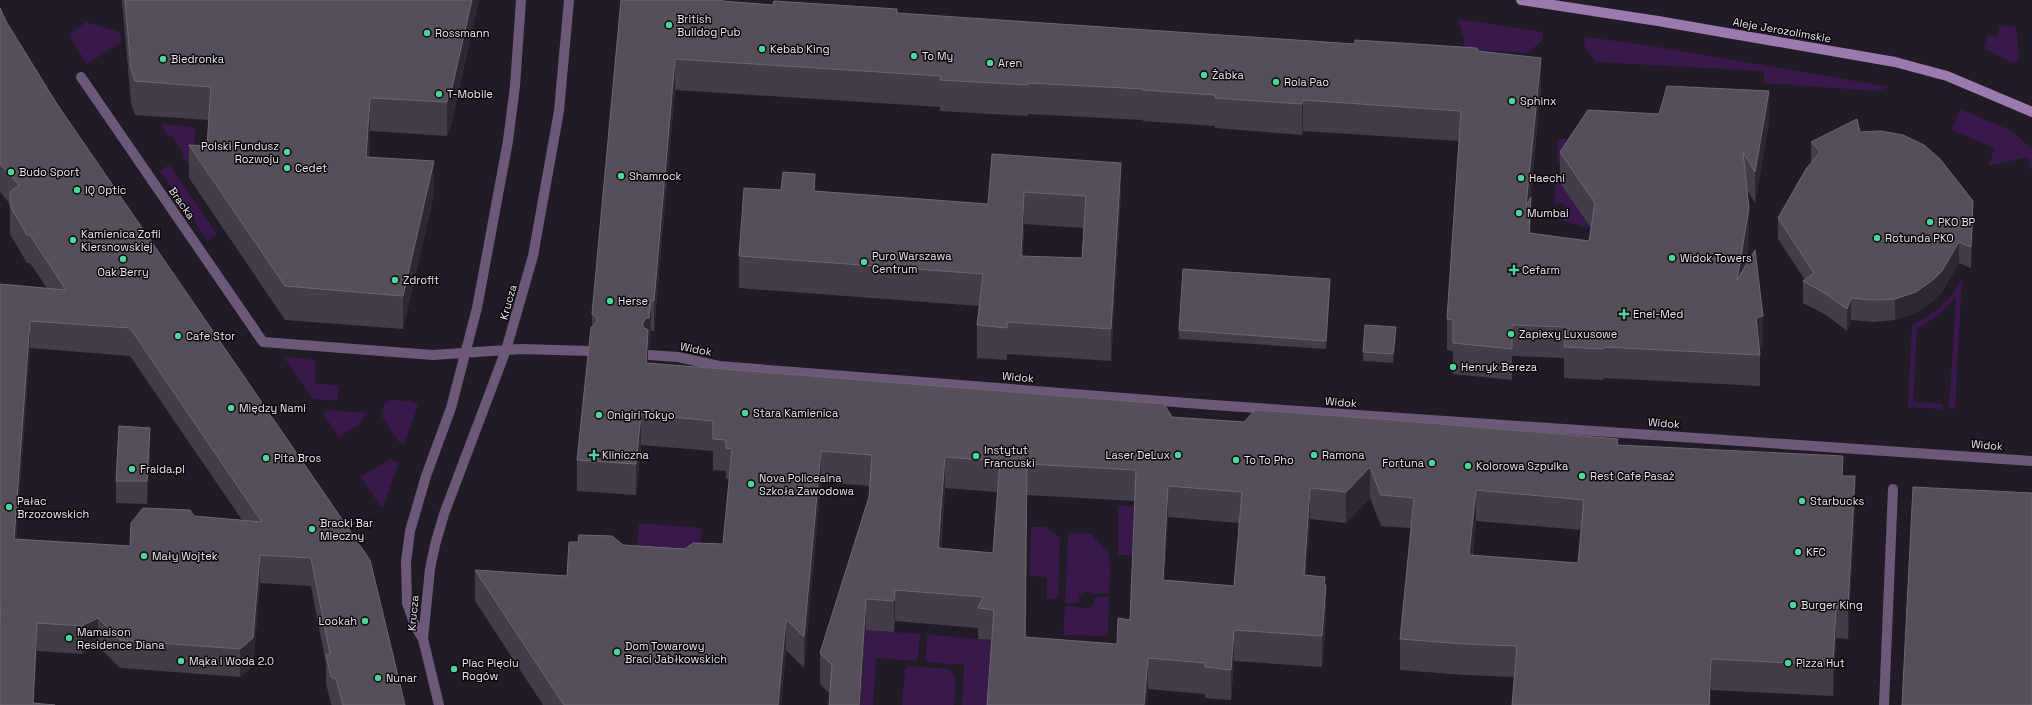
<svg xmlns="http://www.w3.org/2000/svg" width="2032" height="705" font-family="'Space Grotesk',sans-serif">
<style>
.green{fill:#39184b}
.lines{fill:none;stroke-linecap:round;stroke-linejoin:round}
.pedestrian{stroke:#6c597a;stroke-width:10}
.minor{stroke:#6c597a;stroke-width:10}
.secondary{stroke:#9a7aaf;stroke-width:10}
.wall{fill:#443d48;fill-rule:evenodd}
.shaded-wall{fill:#2e2833}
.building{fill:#564f59;stroke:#6d6771;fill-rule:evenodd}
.poi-dot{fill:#4ed39a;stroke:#09070b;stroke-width:1.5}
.labels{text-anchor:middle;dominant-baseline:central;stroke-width:3;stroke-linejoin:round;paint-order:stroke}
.poi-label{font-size:11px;fill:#ebe6ee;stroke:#09070b;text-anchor:start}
.street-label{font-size:11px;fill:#ebe6ee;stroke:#09070b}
</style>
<rect width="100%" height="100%" fill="#211b26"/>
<path class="green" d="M1458,19L1543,32L1542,41L1527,53L1463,49L1464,40Z
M86,22L119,32L121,39L120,43L87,64L70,37L71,33Z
M2000,26L2016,27L2019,56L2015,63L2011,62L1984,49L1988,34L1997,37Z
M1585,37L1641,44L1890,87L1876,91L1763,83L1764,71L1596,62L1584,47Z
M1960,109L2012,131L2032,149V173L2028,157L1988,166L1995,148L1952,130Z
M163,124L194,127L195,130L192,167L189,166L182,156L184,154L172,136L169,137L162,126Z
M1558,139H1570L1597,221L1588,228L1564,221L1565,204L1554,203L1556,180H1566L1567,165L1557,164Z
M169,165L217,234L208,241L160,171Z
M1962,278L1955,409H1949L1956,297L1939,315L1917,329L1913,402L1943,404V409L1908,407L1912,325C1934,314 1951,301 1962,278Z
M283,356L314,360L316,363L315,383L338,386V401L313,399Z
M390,400L412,401L418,406L404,444L399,442L381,415L384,405Z
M327,410L367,413L358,425L339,437L324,415V412Z
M390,459L397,462L398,465L384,505L381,507L361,477Z
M1118,506H1134L1132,555H1118Z
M639,523L702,528L699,566L636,561Z
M1031,527H1046L1060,538L1058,597L1054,599H1047V577L1030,576Z
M1068,533L1091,534L1109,554L1110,571L1109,593L1093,594L1084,591L1079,596V603H1065Z
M1109,596L1108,636L1063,635L1065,606L1089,608L1094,604L1095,598Z
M866,630L920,634L918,656L916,661L876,658L873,705H861Z
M927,634L994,641L989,705H962L964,665L928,662L926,658Z
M909,666L949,669C959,677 955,694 954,705H902L905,670Z"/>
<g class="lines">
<path class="pedestrian" d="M1884,705L1893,489"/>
<path class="minor" d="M81,77L263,342L433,355L521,349L591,351
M649,355L678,357L719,366L1213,405L2032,461
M423,639L415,626L407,603L406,562L410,531L426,476L451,408L477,308L508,141L515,86L521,0
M439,705L423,639L430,569L435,545L444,514L506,350L533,256L559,111L569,0"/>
<path class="secondary" d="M1521,0L1658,21L1895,62L1947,76L2032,112"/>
</g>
<path class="wall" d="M122,0H479L451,125L447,136L370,131L369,157L434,194L403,329L285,320L189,178V145L207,146L209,120L135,115L131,103Z
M621,0H723V1L773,5L1355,44L1478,51L1541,89L1530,200L1531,228V233L1589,241L1591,228L1560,183V152L1769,122L1755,203L1747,190L1749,238L1745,268L1763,347L1759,348L1760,355V386L1604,378L1603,380L1564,378V358L1512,356V380L1453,374V351L1447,350V319L1459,141L1303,131L1302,135L1215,128V126L1143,121V120L1028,114V116L940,111V107L675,90L654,331H651L649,349H648V363L1172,417L1244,422L1618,445L1843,476L1855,507L1848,639L1836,638L1833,696L1711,690V705H1512L1514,677L1465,675L1400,670V639L1411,528L1381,526L1370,498L1346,523L1310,519L1306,575L1325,585L1326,616L1322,667L1234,661L1231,700L1205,698V694L1148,689L1147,705H987L992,640L978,639V628L895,621L894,632L866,630L830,694L820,684V653L869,497L870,486L821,482L804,668L786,650L781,705H543L475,601V570L567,576L623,545L685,549L723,544L729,479H726V471L713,470V451L641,445L636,495L577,491V460L592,326V314ZM945,488L997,492L993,553L941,549ZM1027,495L1135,501L1130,620L1117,644L1026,637ZM1168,517L1239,523L1234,586L1164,580ZM1476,521L1581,530L1578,563L1473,555Z
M0,8L7,23L405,705H332L331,704L326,683V664L311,586L260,583L253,666L240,677L120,668L98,646L82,654L37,651L0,705V284L47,288L30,263H27L10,234V204L0,192ZM30,348L130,356L242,520L194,516L130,546L16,540Z
M1860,132L1973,222L1971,268L1959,263L1942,292L1934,300L1916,313L1895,320L1873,322L1851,320L1847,331L1826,315L1803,303V281L1805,280L1778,239V218L1811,163V142Z
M992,154L1121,195L1111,361L1007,354V360L977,358V325L979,306L739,288V256L781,190L815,191L988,204ZM1024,224L1084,228L1082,258L1023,256Z
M1330,288L1326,349L1179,339V330Z
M1396,336L1393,363L1363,361V352Z
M150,450L147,504L116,503V481Z"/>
<path class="shaded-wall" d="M472,0H479L451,125L447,136V102Z
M1541,58V89L1526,237V206Z
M675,59V90L654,331V301Z
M1769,91V122L1755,203V172Z
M370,98V131L366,190V157Z
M1303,100V131L1302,135V104Z
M434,161V194L403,329V296Z
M1121,163V195L1111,361V329Z
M815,174V206L814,191Z
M1024,192V224L1021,288V256Z
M1531,197V228L1529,264V233Z
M1973,201V222L1971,268V247Z
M1749,208V238L1737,311V280Z
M1959,242V263L1942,292L1934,300L1916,313L1895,320V299Z
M1330,279V288L1326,349V341Z
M1851,298V320L1847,331V309Z
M651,300V331L649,349H648V361L646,394V363L643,323Z
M1763,316V347L1756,349V318Z
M30,321V348L14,567V539Z
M1396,327V336L1393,363V354Z
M641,414V445L636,495V464Z
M150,428V450L147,504V481Z
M821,451V482L804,668V637Z
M945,457V488L938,579V548Z
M1370,467V498L1346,523V492Z
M1855,476V507L1848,639V608Z
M1168,486V517L1163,611V580Z
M1310,488V519L1304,606V575Z
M1476,490V521L1469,586V555Z
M260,555V583L253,666L240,677V649Z
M1325,577V600L1326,585V616L1322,667V636Z
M895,590V621L894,632V601Z
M866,599V630L861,705H859Z
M1836,608V638L1833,696V665Z
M98,618V646L82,654V626Z
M786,619V650L781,705H778Z
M37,623V651L34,705H33Z
M1234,630V661L1231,700V670Z
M1148,658V689L1147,705H1144Z
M1711,659V705H1709Z"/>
<path class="building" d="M125,0H472L451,92L447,102L370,98L366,157L434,161L403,296L285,286L189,145L207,146L211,87L135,81L131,69Z
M621,0H722V1L773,5L774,1L897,9V13L1103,27L1355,44V40L1477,48L1478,51L1541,58L1526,206L1531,197L1529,233L1589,241L1595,203L1560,152L1588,110L1659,114L1667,86L1769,91L1755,172L1743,152L1749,208L1737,280L1755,250L1763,316L1756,318L1760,355L1604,347L1603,349L1564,347L1566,327L1512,325V349L1453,343V320L1447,319L1461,111L1303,100L1302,104L1215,98V95L1143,90L1144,89L1028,83V85L940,80L941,76L675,59L654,301L651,300L649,318H646L643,323V327L648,330L646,363L1164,404L1172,417L1244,422L1255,410L1392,420L1618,439L1617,445L1843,456L1842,476H1855L1848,608H1836L1833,665L1711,659L1709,705H1512L1517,646L1465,644L1400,639L1414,498L1381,495L1370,467L1346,492L1310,488L1304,575L1325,577L1324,585H1326L1322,636L1234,630L1231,670L1205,667V663L1148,658L1144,705H987L994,610L978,608L983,597L895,590L894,601L866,599L859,705H829L832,665L820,653L869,497L872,455L821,451L804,637L786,619L778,705H564L475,570L567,576L569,542H578L579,535L612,536L623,545L685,549L693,543L723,544L732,449L726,448V440L713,439V421L641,414L636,464L577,460L591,327L594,326L597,321L596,317L592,314ZM945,457L1000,461L993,553L938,548ZM1027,464L1136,470L1130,620L1118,618L1117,644L1025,637ZM1168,486L1242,492L1234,586L1163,580ZM1476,490L1584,500L1578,563L1469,555Z
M0,8L7,23L57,104L370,560L405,705H343L336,679L331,677L326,655L330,654L311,558L260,555L253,638L240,649L120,640L98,618L82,626L37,623L33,703L55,705H0V627L1,604H0V284L66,290L30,235H27L10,206V192L19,185L0,164ZM30,321L130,328L262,522L194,516L190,510L143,508L131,523L130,546L14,539Z
M1857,119L1860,132L1881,131L1903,135L1924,145L1940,159L1973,201L1971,247L1959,242L1942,271L1934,279L1916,292L1895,299L1873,300L1851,298L1847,309L1826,294L1803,281L1814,273L1778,218L1806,169L1820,152L1811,142Z
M992,154L1121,163L1111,329L1007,322V328L977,325L983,274L739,256L744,188L781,190L783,172L815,174L814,191L988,204ZM1024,192L1086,196L1082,258L1021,256Z
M1183,269L1330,279L1326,341L1179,330Z
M1365,325L1396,327L1393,354L1363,352Z
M119,426L150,428L147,481H116Z
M1913,487L2032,493V705H1902Z"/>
<g class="poi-dot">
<circle cx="669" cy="25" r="4"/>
<circle cx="427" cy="33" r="4"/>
<circle cx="762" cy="49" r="4"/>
<circle cx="914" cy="56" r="4"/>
<circle cx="163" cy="59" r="4"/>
<circle cx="990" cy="63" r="4"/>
<circle cx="1204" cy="75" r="4"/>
<circle cx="1276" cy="82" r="4"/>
<circle cx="439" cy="94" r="4"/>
<circle cx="1512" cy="101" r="4"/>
<circle cx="287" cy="152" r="4"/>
<circle cx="287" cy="168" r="4"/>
<circle cx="11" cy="172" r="4"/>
<circle cx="621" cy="176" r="4"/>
<circle cx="1521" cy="178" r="4"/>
<circle cx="77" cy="190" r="4"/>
<circle cx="1519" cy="213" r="4"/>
<circle cx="1930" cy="222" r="4"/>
<circle cx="1877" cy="238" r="4"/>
<circle cx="73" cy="240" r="4"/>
<circle cx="1672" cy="258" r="4"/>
<circle cx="123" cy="259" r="4"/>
<circle cx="864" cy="262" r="4"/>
<path d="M1512 264h4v4h4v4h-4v4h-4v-4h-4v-4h4z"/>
<circle cx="395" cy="280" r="4"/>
<circle cx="610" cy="301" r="4"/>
<path d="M1622 308h4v4h4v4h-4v4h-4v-4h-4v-4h4z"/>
<circle cx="1511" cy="334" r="4"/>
<circle cx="178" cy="336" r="4"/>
<circle cx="1453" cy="367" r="4"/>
<circle cx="231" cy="408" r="4"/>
<circle cx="745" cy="413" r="4"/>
<circle cx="599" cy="415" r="4"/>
<path d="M592 449h4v4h4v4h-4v4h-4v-4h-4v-4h4z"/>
<circle cx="1178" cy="455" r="4"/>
<circle cx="1314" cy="455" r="4"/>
<circle cx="976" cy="456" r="4"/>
<circle cx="266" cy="458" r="4"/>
<circle cx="1236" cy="460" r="4"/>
<circle cx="1432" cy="463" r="4"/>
<circle cx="1468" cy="466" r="4"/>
<circle cx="132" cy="469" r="4"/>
<circle cx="1582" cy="476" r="4"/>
<circle cx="751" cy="484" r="4"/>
<circle cx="1802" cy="501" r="4"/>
<circle cx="9" cy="507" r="4"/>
<circle cx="312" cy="529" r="4"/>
<circle cx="1798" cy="552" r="4"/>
<circle cx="144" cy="556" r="4"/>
<circle cx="1793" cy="605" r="4"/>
<circle cx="365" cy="621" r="4"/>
<circle cx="69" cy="638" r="4"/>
<circle cx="617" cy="652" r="4"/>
<circle cx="181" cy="661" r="4"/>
<circle cx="1788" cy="663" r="4"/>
<circle cx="454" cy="669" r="4"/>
<circle cx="378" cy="678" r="4"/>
</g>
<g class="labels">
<g class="poi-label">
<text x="677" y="19">British<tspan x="677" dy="13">Bulldog Pub</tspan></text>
<text x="435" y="33">Rossmann</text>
<text x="770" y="49">Kebab King</text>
<text x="922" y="56">To My</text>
<text x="171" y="59">Biedronka</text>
<text x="998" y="63">Aren</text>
<text x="1212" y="75">Żabka</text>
<text x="1284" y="82">Rola Pao</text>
<text x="447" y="94">T-Mobile</text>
<text x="1520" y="101">Sphinx</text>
<text x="279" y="146" text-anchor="end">Polski Fundusz<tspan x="279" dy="13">Rozwoju</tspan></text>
<text x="295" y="168">Cedet</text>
<text x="19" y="172">Budo Sport</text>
<text x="629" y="176">Shamrock</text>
<text x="1529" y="178">Haechi</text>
<text x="85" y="190">IQ Optic</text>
<text x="1527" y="213">Mumbai</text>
<text x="1938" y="222">PKO BP</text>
<text x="81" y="234">Kamienica Zofii<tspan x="81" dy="13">Kiersnowskiej</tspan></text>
<text x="1885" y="238">Rotunda PKO</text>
<text x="872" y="256">Puro Warszawa<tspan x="872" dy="13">Centrum</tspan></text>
<text x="1680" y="258">Widok Towers</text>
<text x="1522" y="270">Cefarm</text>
<text x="123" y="272" text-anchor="middle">Oak Berry</text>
<text x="403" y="280">Zdrofit</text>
<text x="618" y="301">Herse</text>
<text x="1633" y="314">Enel-Med</text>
<text x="1519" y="334">Zapiexy Luxusowe</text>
<text x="186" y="336">Cafe Stor</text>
<text x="1461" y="367">Henryk Bereza</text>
<text x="239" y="408">Między Nami</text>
<text x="753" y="413">Stara Kamienica</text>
<text x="607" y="415">Onigiri Tokyo</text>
<text x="984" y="450">Instytut<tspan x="984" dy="13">Francuski</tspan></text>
<text x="602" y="455">Kliniczna</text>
<text x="1170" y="455" text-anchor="end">Laser DeLux</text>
<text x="1322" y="455">Ramona</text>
<text x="274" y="458">Pita Bros</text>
<text x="1244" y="460">To To Pho</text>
<text x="1424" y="463" text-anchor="end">Fortuna</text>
<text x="1476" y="466">Kolorowa Szpulka</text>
<text x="140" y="469">Fraida.pl</text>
<text x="1590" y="476">Rest Cafe Pasaż</text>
<text x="759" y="478">Nova Policealna<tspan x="759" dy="13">Szkoła Zawodowa</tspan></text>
<text x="17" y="501">Pałac<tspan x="17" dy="13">Brzozowskich</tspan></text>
<text x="1810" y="501">Starbucks</text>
<text x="320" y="523">Bracki Bar<tspan x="320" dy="13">Mleczny</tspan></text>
<text x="1806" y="552">KFC</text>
<text x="152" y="556">Mały Wojtek</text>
<text x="1801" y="605">Burger King</text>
<text x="357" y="621" text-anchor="end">Lookah</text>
<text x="77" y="632">Mamaison<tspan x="77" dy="13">Residence Diana</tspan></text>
<text x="625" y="646">Dom Towarowy<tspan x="625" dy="13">Braci Jabłkowskich</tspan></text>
<text x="189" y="661">Mąka i Woda 2.0</text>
<text x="462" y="663">Plac Pięciu<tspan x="462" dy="13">Rogów</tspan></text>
<text x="1796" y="663">Pizza Hut</text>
<text x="386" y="678">Nunar</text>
</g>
<g class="street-label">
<text transform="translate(1782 30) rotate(10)">Aleje Jerozolimskie</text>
<text transform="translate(182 203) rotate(55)">Bracka</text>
<text transform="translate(508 302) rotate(-74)">Krucza</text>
<text transform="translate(696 349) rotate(11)">Widok</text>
<text transform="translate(1018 377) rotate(5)">Widok</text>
<text transform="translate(1341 402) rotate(4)">Widok</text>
<text transform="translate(1664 423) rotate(4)">Widok</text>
<text transform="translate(1987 445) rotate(4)">Widok</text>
<text transform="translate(413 613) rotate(-85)">Krucza</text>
</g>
</g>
</svg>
